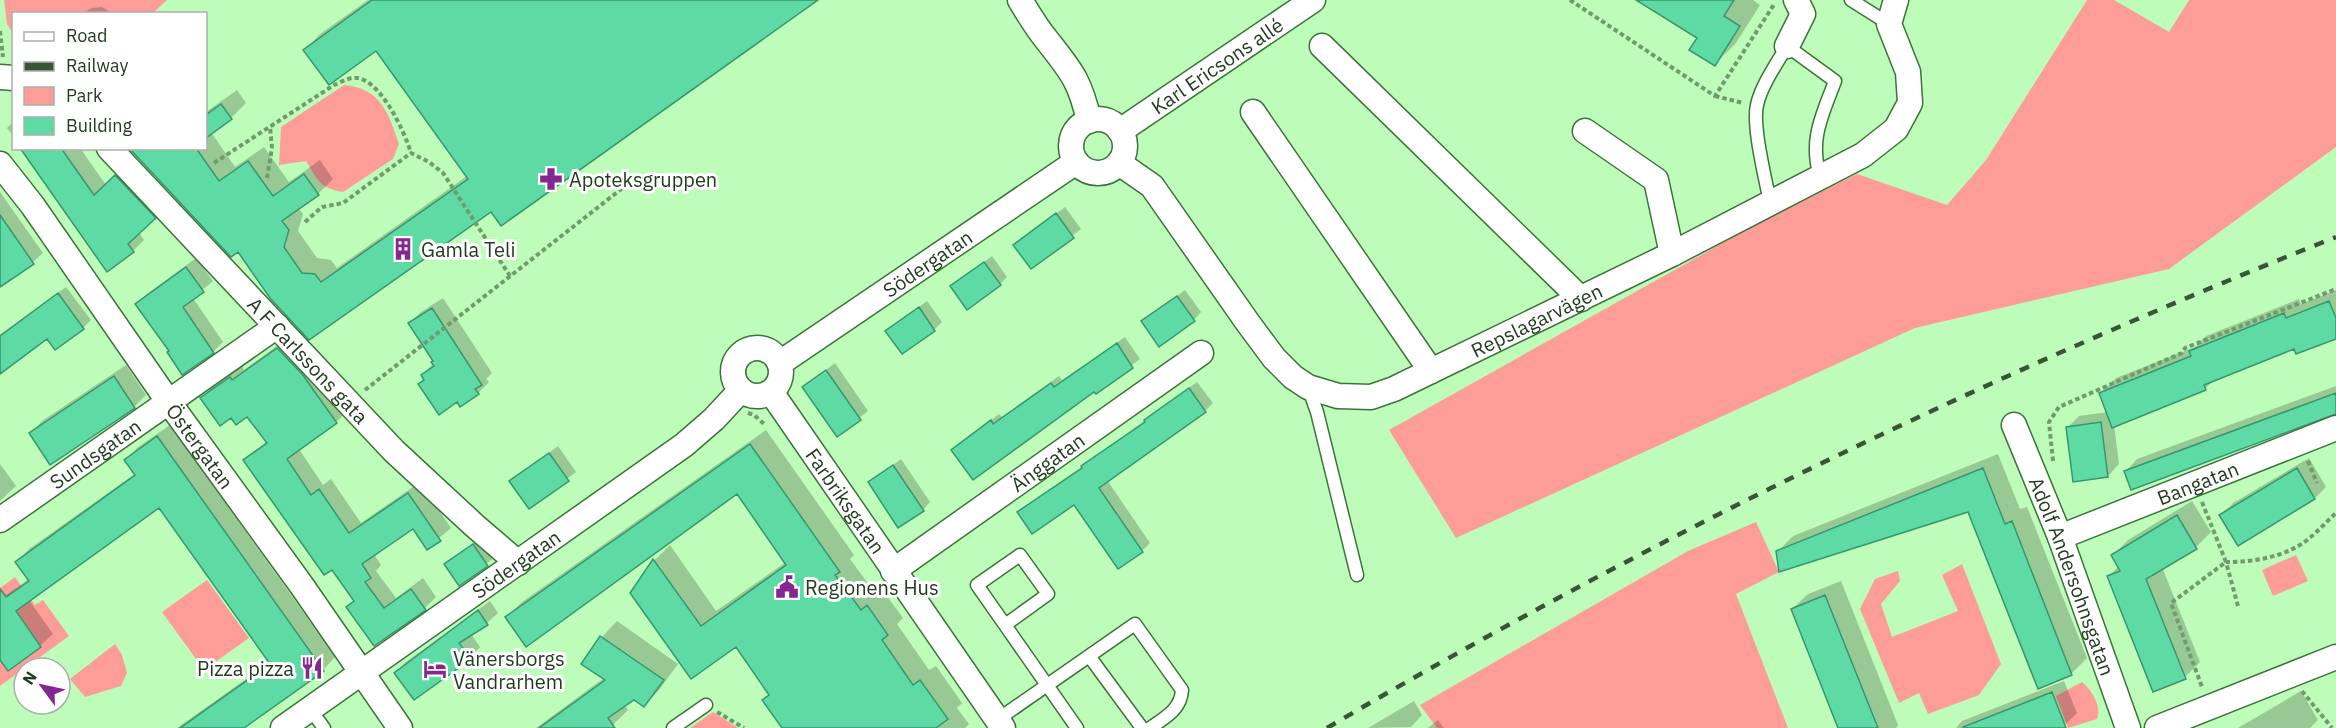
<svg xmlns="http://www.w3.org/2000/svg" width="2336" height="728" font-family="'IBM Plex Sans',sans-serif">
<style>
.green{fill:#fe9d98}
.shadow{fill:#0003}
.building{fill:#5edaa5;stroke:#36976f;stroke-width:1.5}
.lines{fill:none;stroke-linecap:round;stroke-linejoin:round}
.service-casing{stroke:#3b7438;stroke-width:15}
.minor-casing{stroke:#3b7438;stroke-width:27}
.path{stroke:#709b6d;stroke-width:4;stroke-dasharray:4.5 3;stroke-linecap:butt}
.service{stroke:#fff;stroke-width:12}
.minor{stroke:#fff;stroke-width:24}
.rail{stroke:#385635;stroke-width:4.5;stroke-dasharray:10 10;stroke-linecap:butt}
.labels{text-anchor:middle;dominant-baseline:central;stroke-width:6;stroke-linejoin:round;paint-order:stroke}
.street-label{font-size:20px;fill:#233c21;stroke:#fff}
.poi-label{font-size:20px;fill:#233c21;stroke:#fff;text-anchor:start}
</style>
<rect width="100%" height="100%" fill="#befcb9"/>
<path class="green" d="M4,0H167L153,13L14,14L13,33L7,24Z
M2087,0H2114L2169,32L2189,0H2336V147L2169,269L1915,328L1456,538L1389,430L1753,226L1857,174L1947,205L1986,160Z
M344,85C381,88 389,114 399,144L393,159L343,192C320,188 318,181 306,161L279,165L281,127Z
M1756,522L1779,572L1736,594L1788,728H1437L1420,705L1688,551Z
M2296,555L2308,581L2273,596L2262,570Z
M1962,564L2001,664L1979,695L1928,714L1919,693L1899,703L1860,609L1875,579L1898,571L1900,581L1881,604L1892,637L1958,611L1942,575Z
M15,577L35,605L43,600L69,636L0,686V588Z
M207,580L249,638L204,670L162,612Z
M115,644L122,655L127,673L121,686L85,697L70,679Z
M2082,682C2092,690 2102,707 2097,719L2068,728L2056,696Z
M713,712L738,728H690Z"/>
<path class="shadow" d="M368,0H815L492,210L309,338L238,250L131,148H206V112L237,90L246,103L231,118L211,132L235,167L264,147L289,182L320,160L333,179L318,194L298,208L303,214L298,231L317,258L331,260L337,268L467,176L376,49L305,50L320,34Z
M1639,0H1753L1760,5L1736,43L1715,64L1699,37Z
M102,7L114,14H81L92,8Z
M14,121V137L7,128Z
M22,148H80L106,185L127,165L166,206L139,232L144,240L133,251Z
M0,192L43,253L33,262L0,286Z
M1065,207L1081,229L1031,267L1015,245Z
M992,256L1007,277L1000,284L952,286Z
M196,258L213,281L193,298L223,342L213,352L171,351L137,304L147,294Z
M66,287L91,320L83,328L48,337L0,372V335Z
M1185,290L1201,312L1194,320L1143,322Z
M2336,290V337L2295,347L2215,379L2205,389L2114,425L2119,464L2108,476L2067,428L2079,416L2108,412L2100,394L2116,378L2195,347L2206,336L2299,299L2301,304Z
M443,298L492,373L486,379L489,382L478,393L458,400L425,379L423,375L435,361L410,323L421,312Z
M927,301L942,322L934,330L887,331Z
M289,337L348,411L336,422L299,449L323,485L331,479L361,523L420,482L451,528L427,548L413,527L374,554L381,565L376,571L396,598L423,578L436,597L425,608L375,644L355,600L333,568L245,460L267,441L248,414L231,416L202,398L213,386L242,366L244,370Z
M1125,337L1140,359L1096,392L1095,390L953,450L999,414L1002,417L1059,376L1062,380Z
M835,363L868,411L837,435L804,387Z
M126,365L146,395L134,407L31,433L42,421Z
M1197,382L1213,403L1205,411L1107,480L1150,543L1142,551L1119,567L1075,503L1019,512L1027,505L1083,466Z
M2336,386V412L2126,471L2137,459Z
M170,425L335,657L323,670L242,728H177L270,662L159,506L29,600L53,634L40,646L8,669L0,658V587L6,595L29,579L17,562L29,549L136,473L126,460L138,447Z
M766,430L854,555L850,559L877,596L883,591L903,618L897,624L929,670L936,666L962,703L957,708L969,724L965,728H784L770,694L736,645L632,592L655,560L670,545L716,611L786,562L737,492L507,617L522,602Z
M558,446L576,472L529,507L511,482Z
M1998,454L2020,509L2027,507L2087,658L2072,673L2038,687L1969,510L1778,551L1793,536Z
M2309,458L2326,487L2315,498L2221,515L2233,503Z
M901,459L930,502L923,510L870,483Z
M0,464L16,486L0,501Z
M2192,501L2211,532L2196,547L2162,567L2200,662L2185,677L2109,576L2119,566L2113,555L2128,540Z
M481,537L495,557L460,584L446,564Z
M1841,581L1898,725L1896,728H1840L1792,609L1808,594Z
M490,601L498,613L487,623L471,634L480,647L470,658L396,673L406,662Z
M617,621L678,664L659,690L644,706L634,699L625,705L628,710L610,728H536L604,678L583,663L602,637Z
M2064,681L2077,713L2065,725L2057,728H1956L1962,721Z
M2301,691L2318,720L2310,728H2238Z
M1414,701L1422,715L1411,727L1368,728Z
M1438,720L1444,728H1428Z"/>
<path class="building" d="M372,0H818L501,226L491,212L309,340L270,298L238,252L231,257L129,148H196L219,181L248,161L273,196L304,174L319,195L282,221L289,230L284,247L302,273L315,274L321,282L468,179L376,51L329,85L303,50Z
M1636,0H1734L1724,16L1740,26L1715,66L1689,50L1697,38Z
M221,104L232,119L206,138V115Z
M20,148H61L94,195L115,175L156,218L128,244L134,252L107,272Z
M1056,213L1074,238L1031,269L1013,245Z
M0,215L34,264L0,287Z
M984,262L1001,285L967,310L950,286Z
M186,267L204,292L183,307L214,353L182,375L167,352L169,351L135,304Z
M58,293L84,329L55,350L47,339L0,374V336Z
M1177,296L1195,321L1159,347L1141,321Z
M2329,301L2336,318V339L2296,354L2294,349L2204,385L2206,390L2112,428L2099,393L2191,356L2189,351L2284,313L2286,318Z
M919,307L935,331L902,354L885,331Z
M432,308L482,385L475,389L479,394L460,407L457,402L439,415L418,384L424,380L421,375L434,366L431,362L433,361L408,323Z
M1117,343L1133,368L1096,394L1094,392L973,480L951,450L991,420L993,424L1051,383L1054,387Z
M277,348L302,374L337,423L287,459L311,495L319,489L349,533L408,493L441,541L427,550L413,529L362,564L371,578L365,582L384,608L411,589L426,610L374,646L346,607L354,601L332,570L324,575L243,460L267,443L247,417L236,425L231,418L220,426L200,398L230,377L232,380Z
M826,370L861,420L837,437L802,387Z
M114,376L135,408L50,465L29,433Z
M1189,388L1206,412L1099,488L1143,552L1118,569L1074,505L1032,534L1017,512L1082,468L1081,466L1145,422L1144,420Z
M2336,393V414L2131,490L2124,471Z
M2101,422L2108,477L2073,482L2066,427Z
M157,436L324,671L244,728H180L270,664L159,508L16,611L41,647L8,671L0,660V589L6,597L29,581L15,562L135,475L124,460Z
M750,444L840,572L835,575L861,610L867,605L888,635L882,640L913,685L920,680L948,719L936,728H782L762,700L769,695L736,647L691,679L630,593L653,559L701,626L786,565L737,494L526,647L505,617Z
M549,453L569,481L529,509L509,481Z
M893,465L924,511L898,528L868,482Z
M1983,468L2005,524L2012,521L2072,675L2038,689L1968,512L1779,572L1776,551Z
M2297,468L2315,499L2238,546L2219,515Z
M2177,515L2197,549L2146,579L2186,679L2153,692L2107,576L2120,571L2111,555Z
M473,544L488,566L459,586L444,564Z
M1825,595L1878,728H1838L1791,609Z
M478,610L488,625L459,643L471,659L414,700L394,673Z
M600,636L664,680L644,707L634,700L608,718L615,728H539L605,680L581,664Z
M2052,692L2066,728H1963V727Z"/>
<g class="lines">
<g class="service-casing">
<path id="service" d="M1851,0L1889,24
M1770,203C1766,180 1752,127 1757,105C1761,86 1777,63 1787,46L1835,81C1822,116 1809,139 1820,177
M1308,387L1317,412L1357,575
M1005,625L977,585L1020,555L1048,594L1005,625L1077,728
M1089,656L1142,728
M310,709L324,728
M997,720L1135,624L1182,690C1181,709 1166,717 1150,728
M673,728L706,705"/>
</g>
<g class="minor-casing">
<g id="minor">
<path d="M1020,0C1028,13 1036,27 1046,39C1071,71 1080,80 1089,121"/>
<path d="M1322,46L1581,299"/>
<path d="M1787,46L1803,14L1796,0"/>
<path d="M0,77L14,78"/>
<path d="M1253,112L1431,371"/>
<circle cx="1098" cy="146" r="27"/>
<path id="s1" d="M1120,131L1313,0"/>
<path d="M1585,131L1656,180L1672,254"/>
<path id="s2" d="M109,148L394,451L475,526L518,563"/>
<path id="s3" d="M1119,163L1152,186L1248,323L1274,358L1293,377L1308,387L1338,396L1371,397L1394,389L1672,254L1863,155L1896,129L1910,103L1908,72L1889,24L1896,0"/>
<path id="s4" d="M0,164L33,206L168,401L302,586L400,728"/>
<circle cx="757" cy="372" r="24"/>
<path id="s5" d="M780,363L1076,162"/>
<path id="s6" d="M771,392L1003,728"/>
<path id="s7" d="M2014,425L2060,537L2128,728"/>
<path id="s8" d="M0,520L277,326"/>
<path id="s9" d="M2060,537L2336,428"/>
<path id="s10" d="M893,571L1201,353"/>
<path id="s11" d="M283,728L684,445L714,419L741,390"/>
<path d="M2157,728L2336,657"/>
</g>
</g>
<path class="path" d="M1570,0L1715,96L1775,3
M0,31L3,57
M1715,96L1743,103
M214,163L334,85C339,83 346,79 352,78C379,74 405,133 411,153
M267,178L272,148L270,126
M305,222L322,207L343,203L411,153L429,162L443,173L510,276
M365,390L634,179
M748,413L754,415L764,424
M2053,461L2049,422L2059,407L2182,353L2185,348L2336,289
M2308,461L2317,483
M2202,502L2226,562L2171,603L2202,687
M2238,606L2226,562C2252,562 2278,558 2300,545C2313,537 2325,523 2336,513
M2302,691L2332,728
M717,712L744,728"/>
<use href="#service" class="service"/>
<use href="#minor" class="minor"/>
<path class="rail" d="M1327,728C1650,538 1988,375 2336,237"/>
</g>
<defs>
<g id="pharmacy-bare" transform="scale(1.8)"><path d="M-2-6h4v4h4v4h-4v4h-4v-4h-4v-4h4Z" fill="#852691" stroke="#fff" stroke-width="2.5" paint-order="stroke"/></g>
<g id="building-bare" transform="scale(1.8)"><path d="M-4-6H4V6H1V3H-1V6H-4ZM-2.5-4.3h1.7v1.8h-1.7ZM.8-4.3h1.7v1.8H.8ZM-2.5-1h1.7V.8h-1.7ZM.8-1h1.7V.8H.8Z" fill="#852691" stroke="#fff" stroke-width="2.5" paint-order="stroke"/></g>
<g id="civic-bare" transform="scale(1.8)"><path d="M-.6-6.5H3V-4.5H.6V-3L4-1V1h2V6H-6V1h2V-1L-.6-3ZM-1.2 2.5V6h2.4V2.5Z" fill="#852691" stroke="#fff" stroke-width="2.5" paint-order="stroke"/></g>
<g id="restaurant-bare" transform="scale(1.8)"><path d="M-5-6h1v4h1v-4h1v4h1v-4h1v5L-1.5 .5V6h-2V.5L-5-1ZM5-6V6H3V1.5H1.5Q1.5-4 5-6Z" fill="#852691" stroke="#fff" stroke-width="2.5" paint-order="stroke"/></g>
<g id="hotel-bare" transform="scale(1.8)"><path d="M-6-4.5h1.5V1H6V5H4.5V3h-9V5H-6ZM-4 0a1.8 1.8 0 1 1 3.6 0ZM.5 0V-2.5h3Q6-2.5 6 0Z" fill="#852691" stroke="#fff" stroke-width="2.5" paint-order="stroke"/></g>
</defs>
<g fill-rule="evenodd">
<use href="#pharmacy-bare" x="551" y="179"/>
<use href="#building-bare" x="403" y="249"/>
<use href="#civic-bare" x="787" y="587"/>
<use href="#restaurant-bare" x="312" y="668"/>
<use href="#hotel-bare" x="435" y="669"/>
</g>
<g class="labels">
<g class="street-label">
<text stroke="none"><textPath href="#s1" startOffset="117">Karl Ericsons allé</textPath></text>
<text stroke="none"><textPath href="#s5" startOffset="178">Södergatan</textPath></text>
<text stroke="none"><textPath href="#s3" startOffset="543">Repslagarvägen</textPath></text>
<text stroke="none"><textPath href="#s2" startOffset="291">A F Carlssons gata</textPath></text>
<text stroke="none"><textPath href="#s4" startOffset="346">Östergatan</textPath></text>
<text stroke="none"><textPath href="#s8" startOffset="116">Sundsgatan</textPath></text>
<text stroke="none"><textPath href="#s10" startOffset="189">Änggatan</textPath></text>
<text stroke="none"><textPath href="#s9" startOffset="148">Bangatan</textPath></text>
<text stroke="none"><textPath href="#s6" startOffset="132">Farbriksgatan</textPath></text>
<text stroke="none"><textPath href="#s11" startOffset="285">Södergatan</textPath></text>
<text stroke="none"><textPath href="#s7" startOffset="162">Adolf Andersohnsgatan</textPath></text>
</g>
<g class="poi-label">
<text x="569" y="179">Apoteksgruppen</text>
<text x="421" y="249">Gamla Teli</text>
<text x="805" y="587">Regionens Hus</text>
<text x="453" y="658">Vänersborgs<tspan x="453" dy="23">Vandrarhem</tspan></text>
<text x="294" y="668" text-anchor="end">Pizza pizza</text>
</g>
</g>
<rect x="12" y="12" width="195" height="138" fill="#ffffff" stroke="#a7b1a6" stroke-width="1.5"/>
<rect x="24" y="32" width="30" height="9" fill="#ffffff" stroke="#a7b1a6" stroke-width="1.5"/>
<text x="66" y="42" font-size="18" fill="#233c21">Road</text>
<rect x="24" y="62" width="30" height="9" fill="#385635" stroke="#a7b1a6" stroke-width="1.5"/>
<text x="66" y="72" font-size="18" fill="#233c21">Railway</text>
<rect x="24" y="87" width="30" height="18" fill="#fe9d98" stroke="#a7b1a6" stroke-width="1.5"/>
<text x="66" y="102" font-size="18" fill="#233c21">Park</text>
<rect x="24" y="117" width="30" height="18" fill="#5edaa5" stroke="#a7b1a6" stroke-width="1.5"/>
<text x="66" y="132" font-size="18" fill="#233c21">Building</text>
<g transform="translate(42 686) rotate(303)"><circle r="28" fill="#ffffff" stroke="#a7b1a6" stroke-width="1.5"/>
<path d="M0-4.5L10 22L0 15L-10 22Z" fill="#852691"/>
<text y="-9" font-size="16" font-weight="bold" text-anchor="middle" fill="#233c21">N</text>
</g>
</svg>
